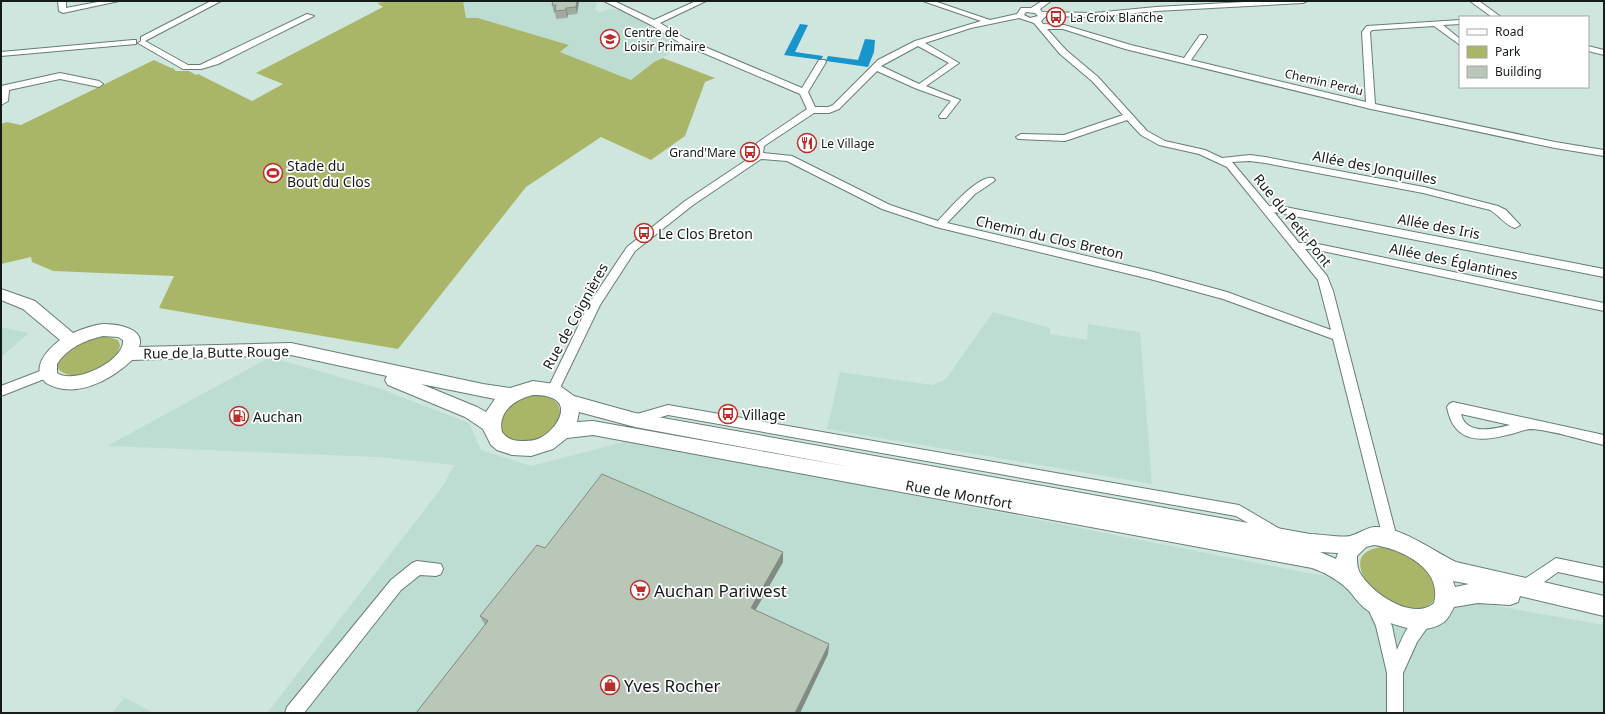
<svg xmlns="http://www.w3.org/2000/svg" width="1605" height="714" font-family="'Noto Sans',sans-serif">
<style>
.built{fill:#bdddd3}
.green{fill:#aab667}
.water{fill:#1895ca}
.lines{fill:none;stroke-linecap:round;stroke-linejoin:round}
.street-casing{stroke:#677c76;stroke-width:2}
.secondary-casing{stroke:#677c76;stroke-width:2}
.street{fill:#fff;fill-rule:evenodd}
.secondary{fill:#fff;fill-rule:evenodd}
.wall{fill:#9eab9e}
.shaded-wall{fill:#818b81}
.building{fill:#b8c7b8;stroke:#818b81}
.labels{text-anchor:middle;dominant-baseline:central;stroke-width:3.5;stroke-linejoin:round;paint-order:stroke}
.far-poi-label{font-size:12px;fill:#141c19;stroke:#fff;text-anchor:start}
.far-street-label{font-size:12px;fill:#141c19;stroke:#fff}
.poi-label{font-size:14px;fill:#141c19;stroke:#fff;text-anchor:start}
.street-label{font-size:14px;fill:#141c19;stroke:#fff}
.near-poi-label{font-size:17px;fill:#141c19;stroke:#fff;text-anchor:start}
</style>
<rect width="100%" height="100%" fill="#cfe6df"/>
<path class="built" d="M463,1H594L597,3L595,9L599,12L610,9L621,10L685,46L654,62L631,80L560,52L569,45L478,18H466Z
M993,312L1050,328V334L1087,340L1088,324L1140,332L1152,484L827,429L840,372L933,385L946,379Z
M1,327L29,333L1,357Z
M270,357L378,388L469,423L481,450L531,466L631,440L1303,572L1604,625V713H267L443,486L454,465L376,457L107,446Z
M125,698L154,713H111Z"/>
<path class="green" d="M390,1H463L466,18H478L569,45L560,52L631,80L654,62L663,58L715,78L705,82L685,136L651,160L601,137L526,187L398,349L159,308L174,276L53,271L32,262L31,257L1,264V124L7,122L21,125L154,60L171,68H173L176,71H189L196,75L198,74L252,101L283,84L256,73L383,7L377,3Z
M105,336L118,340L120,345C117,367 75,386 58,369L57,363L60,357L85,339Z
M536,394C596,402 529,470 499,429L501,413L516,399Z
M1384,547C1396,549 1408,553 1418,561C1432,571 1447,597 1425,607C1420,610 1413,610 1408,608C1400,606 1391,604 1385,600C1381,598 1377,593 1374,590C1355,571 1353,549 1384,547Z"/>
<path class="water" d="M800,24L808,25L795,52L823,56L821,60L784,55Z
M865,39L875,40L874,52L868,67L826,61L828,56L858,60Z"/>
<g class="lines">
<g class="street-casing">
<path id="street" d="M58,1H66V8L103,1H119L63,13L59,11Z
M211,1H221L145,41L188,65H200L307,14L314,16L218,64L201,69H183L138,43L141,41V37Z
M604,1H614L654,20L696,1H706L660,23L686,39L802,88L819,60H825L826,62L808,92L815,107H828L833,105L878,60L915,41L981,21L923,1H934L990,20L1017,14L1021,8H1031L1042,1H1051L1040,9L1042,12L1094,13L1156,7L1262,1H1307L1303,3L1156,11L1094,17L1046,16L1041,21L1043,24L1064,25L1131,45L1184,58L1200,35H1206L1207,37L1191,60L1366,102L1362,32L1367,26L1460,20V24L1443,25L1460,39V45L1434,26L1372,30L1370,32L1375,104L1555,142L1604,150V156L1555,148L1371,109L1125,49L1063,29H1047L1066,50L1098,77L1147,131L1165,141L1205,150L1222,158L1250,155L1265,157L1424,187L1498,206L1506,210L1520,225L1515,228C1506,226 1499,215 1490,210L1423,193L1265,163L1250,161L1232,162L1269,206H1280L1604,269V277L1274,212L1299,243H1313L1604,303V311L1313,249H1305L1327,276L1333,291L1397,538L1395,542L1390,544L1385,542L1383,538L1333,339L1223,299L1150,279L936,227L882,209L787,161L761,159L693,205L635,251L600,305L559,390L557,393H549L547,390L589,304L627,247L685,201L754,155L753,150L757,143L807,109L800,94L680,43L651,25ZM1026,12L1035,13L1038,16L1030,18L1024,15ZM1019,18L1034,23L1060,54L1092,81L1123,115L1064,135L1021,134L1016,137L1018,139L1065,141L1127,120L1141,135L1159,145L1199,154L1227,167L1318,280L1331,330L1227,292L1150,271L947,223L975,194L993,182L995,180L993,178C979,174 948,210 938,221L890,205L792,156L763,153L764,146L814,113H829L839,109L877,71L917,89L951,101L939,116L940,118H946L960,100L926,86L959,63L925,43L971,28ZM918,46L949,63L919,84L881,66Z
M1470,1H1479L1501,17H1492Z
M133,40H136V44L1,56V52Z
M1588,46L1604,50V55L1588,51Z
M60,73L99,81L103,84L99,87L60,79L9,90L8,101L1,105V86Z
M48,368L52,370L54,373L52,376L1,396V386Z
M1453,402L1604,435V445C1581,440 1556,431 1532,429C1525,429 1517,433 1511,434C1481,442 1454,444 1447,407L1449,404ZM1461,414L1510,425C1494,429 1466,436 1461,414Z
M668,405L1239,505L1280,529L1282,533L1280,537L1275,539L1236,516L668,415L635,425L630,424L629,420L630,416Z
M1556,558L1604,568V582L1558,572L1530,592L1525,594L1520,592L1518,587L1520,582Z
M417,561L441,564L443,569L441,574L436,576L420,575L401,590L304,713H285L287,707L391,580L412,563Z
M1374,597L1379,599L1392,626L1397,650C1403,636 1411,616 1426,611L1431,613L1434,618L1417,642L1403,673V713H1387V673L1376,626L1366,604L1369,599Z"/>
</g>
<g class="secondary-casing">
<path id="secondary" d="M1,289L35,301L73,333C82,329 94,325 103,324C117,324 146,328 139,347L291,343L483,384L510,388L533,381L554,384L560,386L574,396L635,413L1310,534C1319,534 1344,538 1350,536C1358,534 1366,528 1374,527C1398,525 1434,551 1456,562L1604,596V616L1520,596L1518,602L1510,605L1478,603L1454,607C1451,612 1449,618 1444,622C1422,638 1386,624 1367,610C1357,603 1352,592 1344,586C1335,578 1323,572 1312,568L593,435L567,438L553,449L531,456L512,455L497,450L491,445L483,429L465,417L388,385L385,380L387,376L291,355L132,360C111,380 75,400 46,383C30,368 47,350 60,340L23,309L1,300ZM103,336L118,337L123,340C125,361 74,385 57,373V364C67,348 85,340 103,336ZM421,384L495,399L486,412L477,407ZM533,395C538,395 544,395 549,397C574,404 555,431 540,438C534,441 528,441 521,441C513,441 507,439 502,432C497,412 515,399 533,395ZM579,412L635,427L851,467L593,421L577,422ZM1374,545C1401,549 1443,568 1434,603C1413,622 1369,592 1359,571C1357,566 1357,562 1357,556L1366,547ZM1320,552L1338,553L1336,559ZM1453,581L1469,584L1455,587Z"/>
</g>
<use href="#street" class="street"/>
<use href="#secondary" class="secondary"/>
</g>
<path class="wall" d="M553,1H579L577,14L568,15L567,18L556,19L555,13H554L552,5Z
M545,548L783,562L755,610L829,644L828,654L800,713H416L485,625L480,616Z"/>
<path class="shaded-wall" d="M577,1H579L577,14L576,7Z
M566,8L568,15L567,18L566,10Z
M783,552V562L751,618V608Z
M829,644L828,654L800,713H795Z"/>
<path class="building" d="M553,1H577L576,7L566,8V10L555,11L556,5H552Z
M602,474L783,552L751,608L829,644L795,713H416L488,621L480,616L537,545L545,548Z"/>
<defs>
<g id="bus-ring" transform="scale(1)"><circle r="9.5" fill="#fff" stroke="#bc2e2a" stroke-width="1.5"/><path d="M-5-6H5V4H4V6H2V4H-2V6H-4V4H-5ZM-3.5-4V0h7V-4ZM-3.5 1.2v1.5H-2V1.2ZM2 1.2v1.5H3.5V1.2Z" fill="#bc2e2a"/></g>
<g id="school-ring" transform="scale(1)"><circle r="9.5" fill="#fff" stroke="#bc2e2a" stroke-width="1.5"/><path d="M0-5L7-2L0 1L-7-2ZM-4 1L0 2.5L4 1V4Q0 6-4 4Z" fill="#bc2e2a"/></g>
<g id="restaurant-ring" transform="scale(1)"><circle r="9.5" fill="#fff" stroke="#bc2e2a" stroke-width="1.5"/><path d="M-5-6h1v4h1v-4h1v4h1v-4h1v5L-1.5 .5V6h-2V.5L-5-1ZM5-6V6H3V1.5H1.5Q1.5-4 5-6Z" fill="#bc2e2a"/></g>
<g id="stadium-ring" transform="scale(1)"><circle r="9.5" fill="#fff" stroke="#bc2e2a" stroke-width="1.5"/><path d="M0-5a6.5 5 0 1 0 0 10a6.5 5 0 1 0 0-10ZM-3.5-1.8h7v3.6h-7Z" fill="#bc2e2a"/></g>
<g id="fuel-ring" transform="scale(1)"><circle r="9.5" fill="#fff" stroke="#bc2e2a" stroke-width="1.5"/><path d="M-5.5-6h7V0h2V4h1.3V-2.5L3-4.5l.8-.8L6-3V5H2.5V1h-1V6h-7ZM-4.2-4.7v3.2H.2V-4.7Z" fill="#bc2e2a"/></g>
<g id="supermarket-ring" transform="scale(1)"><circle r="9.5" fill="#fff" stroke="#bc2e2a" stroke-width="1.5"/><path d="M-6-5.5h2.5l.6 2H6L4.5 2H-2.5L-4.4-4H-6ZM-1.5 3.2a1.3 1.3 0 1 0 .1 0ZM3 3.2a1.3 1.3 0 1 0 .1 0Z" fill="#bc2e2a"/></g>
<g id="shop-ring" transform="scale(1)"><circle r="9.5" fill="#fff" stroke="#bc2e2a" stroke-width="1.5"/><path d="M-5-2.5h2.3a2.7 3.5 0 0 1 5.4 0H5L5.5 6h-11ZM-1.5-2.5h3a1.5 2.3 0 0 0-3 0Z" fill="#bc2e2a"/></g>
</defs>
<g fill-rule="evenodd">
<use href="#bus-ring" x="1056" y="17"/>
<use href="#school-ring" x="610" y="39"/>
<use href="#restaurant-ring" x="807" y="143"/>
<use href="#bus-ring" x="750" y="152"/>
<use href="#stadium-ring" x="273" y="173"/>
<use href="#bus-ring" x="644" y="233"/>
<use href="#bus-ring" x="728" y="414"/>
<use href="#fuel-ring" x="239" y="416"/>
<use href="#supermarket-ring" x="640" y="590"/>
<use href="#shop-ring" x="610" y="685"/>
</g>
<g class="labels">
<g class="far-poi-label">
<text x="1070" y="17">La Croix Blanche</text>
<text x="624" y="32">Centre de<tspan x="624" dy="14">Loisir Primaire</tspan></text>
<text x="821" y="143">Le Village</text>
<text x="736" y="152" text-anchor="end">Grand'Mare</text>
</g>
<g class="far-street-label">
<text transform="translate(1324 82) rotate(13)">Chemin Perdu</text>
</g>
<g class="poi-label">
<text x="287" y="165">Stade du<tspan x="287" dy="16">Bout du Clos</tspan></text>
<text x="658" y="233">Le Clos Breton</text>
<text x="742" y="414">Village</text>
<text x="253" y="416">Auchan</text>
</g>
<g class="street-label">
<text transform="translate(1375 167) rotate(11)">Allée des Jonquilles</text>
<text transform="translate(1293 220) rotate(51)">Rue du Petit Pont</text>
<text transform="translate(1439 226) rotate(11)">Allée des Iris</text>
<text transform="translate(1050 237) rotate(13)">Chemin du Clos Breton</text>
<text transform="translate(1454 261) rotate(12)">Allée des Églantines</text>
<text transform="translate(575 316) rotate(-61)">Rue de Coignières</text>
<text transform="translate(216 352) rotate(-1)">Rue de la Butte Rouge</text>
<text transform="translate(959 494) rotate(10)">Rue de Montfort</text>
</g>
<g class="near-poi-label">
<text x="654" y="590">Auchan Pariwest</text>
<text x="624" y="685">Yves Rocher</text>
</g>
</g>
<rect width="1605" height="714" fill="none" stroke="#141c19" stroke-width="4"/>
<rect x="1459" y="16" width="130" height="72" fill="#ffffff" stroke="#a1a4a3"/>
<rect x="1467" y="29" width="20" height="6" fill="#ffffff" stroke="#a1a4a3"/>
<text x="1495" y="36" font-size="12" fill="#141c19">Road</text>
<rect x="1467" y="46" width="20" height="12" fill="#aab667" stroke="#a1a4a3"/>
<text x="1495" y="56" font-size="12" fill="#141c19">Park</text>
<rect x="1467" y="66" width="20" height="12" fill="#b8c7b8" stroke="#a1a4a3"/>
<text x="1495" y="76" font-size="12" fill="#141c19">Building</text>
</svg>
